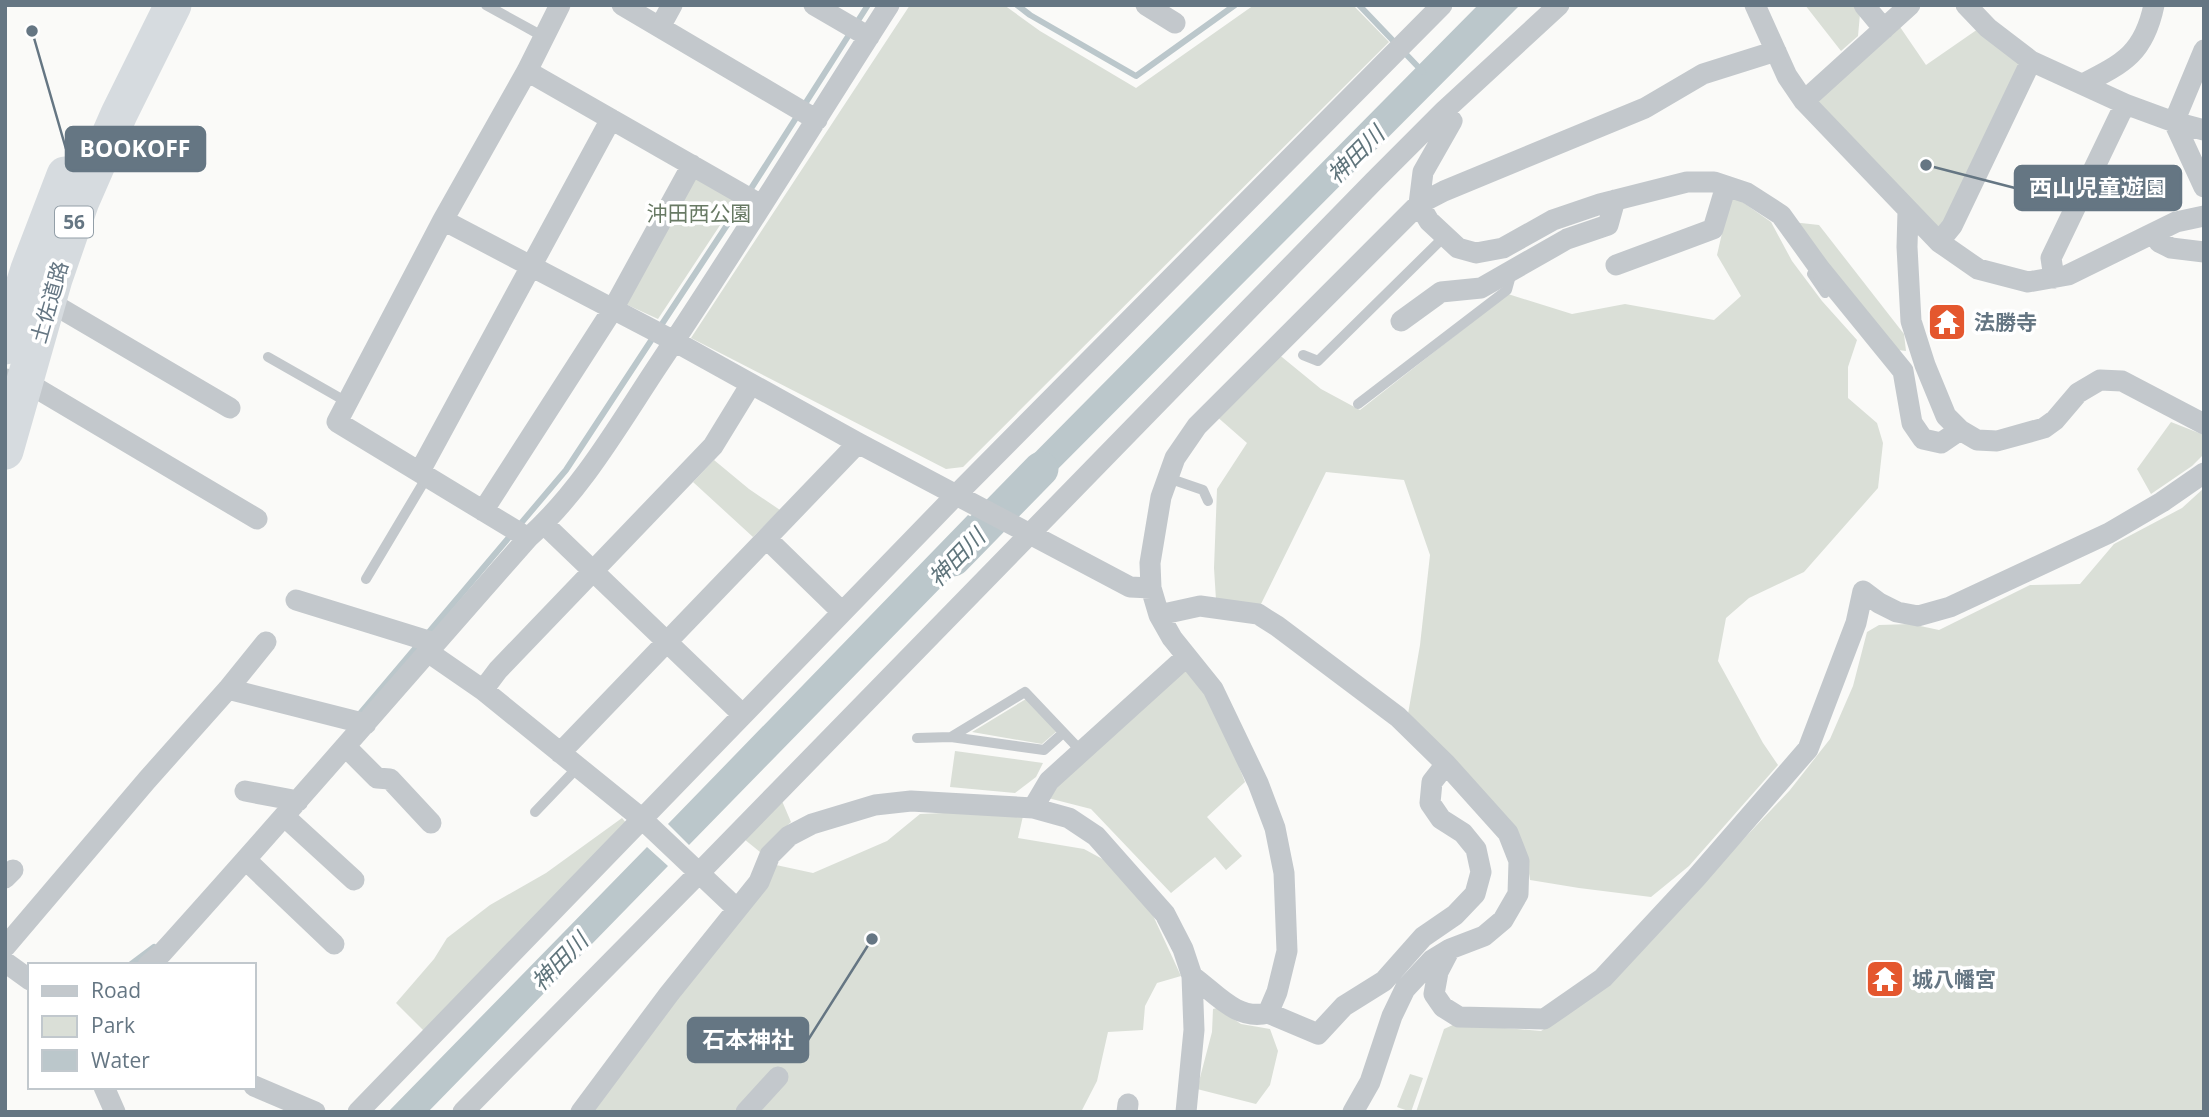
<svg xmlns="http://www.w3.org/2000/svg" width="2209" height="1117" font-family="'Open Sans','Noto Sans JP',sans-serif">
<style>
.green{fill:#dadfd7}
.water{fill:#bbc7cb}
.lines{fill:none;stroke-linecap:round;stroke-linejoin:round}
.stream{stroke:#bbc7cb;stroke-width:6}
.river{stroke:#bbc7cb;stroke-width:35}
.service{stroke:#c3c8cc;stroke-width:10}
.minor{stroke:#c3c8cc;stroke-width:21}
.trunk{stroke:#d6dbdf;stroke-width:37}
.labels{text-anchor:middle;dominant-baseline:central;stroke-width:7;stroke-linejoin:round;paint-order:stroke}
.shield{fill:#fff;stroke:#939fa8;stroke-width:2}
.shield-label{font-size:19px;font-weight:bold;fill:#657683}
.park-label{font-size:21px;fill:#687a64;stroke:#fff}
.street-label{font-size:21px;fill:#657683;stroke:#fff}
.poi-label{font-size:21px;font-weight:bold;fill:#657683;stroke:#fff;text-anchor:start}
.water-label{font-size:23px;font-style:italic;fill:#60757c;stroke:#fff}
.leader{fill:none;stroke:#657683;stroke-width:2.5}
.callout-dot{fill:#657683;stroke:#fff;stroke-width:2.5}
.callout{fill:#657683;stroke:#657683;stroke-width:2.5}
.callout-label{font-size:23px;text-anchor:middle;font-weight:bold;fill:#fff}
</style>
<rect width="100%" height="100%" fill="#fafaf8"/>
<path class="green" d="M910,5H1004L1040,31L1136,88L1254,5H1353L1389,42L963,467L946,469L691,338Z
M1805,5H1852L1860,14L1858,36L1841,51Z
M1898,24L1926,65L1978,29L2023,66L1941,230L1815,100Z
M692,174L736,201L658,319L621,302Z
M1731,194L1771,222L1792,261L1822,301L1857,340L1848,367V398L1877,423L1883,443L1878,488L1804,572L1749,598L1726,618L1718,661L1763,743L1778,765L1689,866L1651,897L1579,888L1530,880L1527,860L1408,714L1420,645L1430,555L1404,480L1326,472L1260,606L1216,600L1214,568L1217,489L1247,443L1215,415L1277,353L1321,389L1360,410L1508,294L1572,314L1625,304L1714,320L1741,296L1717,255Z
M1792,222L1819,225L1904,334L1906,351L1898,350Z
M2171,422L2204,435V454L2192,466L2151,494L2137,469Z
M714,460L749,489L780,510L753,537L693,482Z
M2204,488V1112H1416L1444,1029L1455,1024L1541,1031L1598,993L1790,790L1830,739L1853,686L1867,632L1879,625L1911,624L1939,630L2030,585L2080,584L2114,544L2182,508Z
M1186,665L1215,705L1245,782L1207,817L1242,856L1226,870L1215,857L1171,893L1091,809L1048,798L1053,785Z
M1026,699L1057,731L1042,744L972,732Z
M955,751L1043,763L1036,777L1015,793L950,787Z
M782,801L791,822L760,852L744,839Z
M968,812L1023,816L1018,838L1084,849L1108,862L1150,909L1181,976L1157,983L1145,1006L1143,1030L1108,1032L1097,1081L1081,1112H589L776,865L813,873L887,841L920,814Z
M622,818L627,824L427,1034L396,1003L434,959L447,938L490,905L546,873Z
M1217,1008L1241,1024L1270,1029L1278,1051L1270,1085L1256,1104L1197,1089L1212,1032L1213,1009Z
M1410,1074L1423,1078L1411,1112L1397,1107Z"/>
<path class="water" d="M1478,5H1520L1019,508L994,494Z
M968,515L996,531L689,845L668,824Z
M647,847L668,866L428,1112H388Z"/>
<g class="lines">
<path class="stream" d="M1017,5L1030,15L1136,76L1235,5
M1359,5L1423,72
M358,716L566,470L752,187L868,5
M130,965L154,947"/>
<path class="river" d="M953,559L1041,469"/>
<path class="service" d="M486,5L544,37
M1812,274L1825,293
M1303,355L1318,361L1445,236
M268,357L347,402
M1358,404L1507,290L1512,272
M1168,478L1203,490L1208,501
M366,579L428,475
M951,737L1044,750L1063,733
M917,738L951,737L1025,692L1081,751
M535,812L578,767"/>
<path class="minor" d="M622,5L817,120
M814,5L869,37
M1146,5L1175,23
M1755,5L1787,76L1804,101L1939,242L1978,269L2028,282L2068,275L2176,222L2204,216
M1864,5L1884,29
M1966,5L1988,28L2031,61L2125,104L2174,122L2204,130
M660,27L672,5
M2204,50L2174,122L2204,187
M527,71L761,205
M2083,84C2124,63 2144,53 2154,5
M1804,101L1910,5
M1444,111L1452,121L1423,172L1419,204L1429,221L1458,248L1476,253L1503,248L1553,220L1600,204L1687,182H1714L1747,193L1781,215L1820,269L1903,371L1912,423L1923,439L1941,443L1960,430
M1908,211L1907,247L1911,321L1925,365L1946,416L1960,430L1977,440L1997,441L2044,428L2055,420L2078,393L2100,380L2122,381L2204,424
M443,220L674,341L858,443L1130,587L1151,588
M2155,233L2159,242L2171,248L2204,252
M1939,242L1952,226L2031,61
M1616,265L1713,229L1726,186
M2054,278L2051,258L2125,104
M48,301L230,408
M1401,321L1441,292L1481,288L1567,239L1608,225L1615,200
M5,379L26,382L257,519
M420,471L611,119
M483,511L613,309L692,165
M544,524L742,714
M528,538L337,422L443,220L527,71L560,5
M767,539L842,612
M296,600L435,643
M1159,615L1200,606L1258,614L1277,626L1398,717L1446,764L1508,833L1519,861L1518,894L1503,920L1484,936L1450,949L1432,960L1405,989L1392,1016L1370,1082L1353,1112
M428,652L483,690L641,818L736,908
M228,689L266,642
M483,690L498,670L713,446L751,384
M346,747L377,778L390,779L431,823
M560,753L858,443
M245,791L298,801
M1033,808L1049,781L1186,657
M284,816L354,880
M246,860L334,944
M5,878L13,870
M5,947L147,780L228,689L366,724
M1450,949L1438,972L1434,994L1443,1007L1459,1017L1544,1019L1603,978L1696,878L1808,749L1856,623L1863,591L1879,603L1897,612L1918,616L1950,607L2109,533L2162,502L2204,473
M5,962L30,980
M148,965L162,953C286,816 406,676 528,538C582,490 619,424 659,364C738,246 812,125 889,5
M1192,976C1216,993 1236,1021 1268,1013L1277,992L1287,951L1284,873L1275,828L1258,783L1213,689L1172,638L1159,615L1151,588L1150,563L1161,497L1175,458L1197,426L1419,204L1444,191L1645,108L1703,74L1776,51
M1268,1013L1318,1034L1344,1006L1384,981L1423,937L1455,915L1475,894L1481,872L1476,849L1463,833L1441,819L1430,803L1432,782L1446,764
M254,1086L315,1112
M104,1087L115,1112
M358,1112L956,495L1442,5
M463,1112L699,873L1373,182L1444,111L1559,5
M581,1112L669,994L759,882L770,855L789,836L812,824L875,805L911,801L1033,808L1069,818L1096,836L1165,914L1183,949L1192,976L1194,1030L1186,1112
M746,1112L778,1077
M1127,1112L1128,1104"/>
<path class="trunk" d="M5,346L29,269L65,175
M5,451L54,279L81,201L119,114L173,5"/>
</g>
<defs>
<g id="temple-square" transform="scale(2.0125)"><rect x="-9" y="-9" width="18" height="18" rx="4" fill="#e4572e" stroke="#fff"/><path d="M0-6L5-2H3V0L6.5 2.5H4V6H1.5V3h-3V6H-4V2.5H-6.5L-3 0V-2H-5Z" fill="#fff"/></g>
</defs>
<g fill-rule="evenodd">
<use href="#temple-square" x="1947" y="322"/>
<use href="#temple-square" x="1885" y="979"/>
</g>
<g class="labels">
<rect class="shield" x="55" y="206.5" width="38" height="31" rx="5"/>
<g class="shield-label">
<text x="74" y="222">56</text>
</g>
<g class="park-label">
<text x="699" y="213">沖田西公園</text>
</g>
<g class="street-label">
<text transform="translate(49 302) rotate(-74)">土佐道路</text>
</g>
<g class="poi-label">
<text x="1974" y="322">法勝寺</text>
<text x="1912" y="979">城八幡宮</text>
</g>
<g class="water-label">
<text transform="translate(1355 154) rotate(-45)">神田川</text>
<text transform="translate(956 557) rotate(-46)">神田川</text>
<text transform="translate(559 961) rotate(-46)">神田川</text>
</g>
</g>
<path class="leader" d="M32 31L66 149M1926 165L2015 188M872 939L808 1040"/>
<g class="callout-dot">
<circle cx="32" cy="31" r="7"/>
<circle cx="1926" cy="165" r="7"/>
<circle cx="872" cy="939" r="7"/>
</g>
<g class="callout">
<rect x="66" y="127" width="139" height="44" rx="7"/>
<rect x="2015" y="166" width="166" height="44" rx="7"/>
<rect x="688" y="1018" width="120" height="44" rx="7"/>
</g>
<g class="callout-label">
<text x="135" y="157">BOOKOFF</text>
<text x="2098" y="196">西山児童遊園</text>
<text x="748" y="1048">石本神社</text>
</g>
<rect width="2209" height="1117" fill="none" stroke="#657683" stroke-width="14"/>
<rect x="28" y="963" width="228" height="126" fill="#ffffff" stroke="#c1c8cd" stroke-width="2"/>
<rect x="42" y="986" width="35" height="10" fill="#c3c8cc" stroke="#c1c8cd" stroke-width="2"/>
<text x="91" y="998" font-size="21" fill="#657683">Road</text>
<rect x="42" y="1016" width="35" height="21" fill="#dadfd7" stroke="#c1c8cd" stroke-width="2"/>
<text x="91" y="1033" font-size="21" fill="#657683">Park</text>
<rect x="42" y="1050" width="35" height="21" fill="#bbc7cb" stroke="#c1c8cd" stroke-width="2"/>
<text x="91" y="1068" font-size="21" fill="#657683">Water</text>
</svg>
